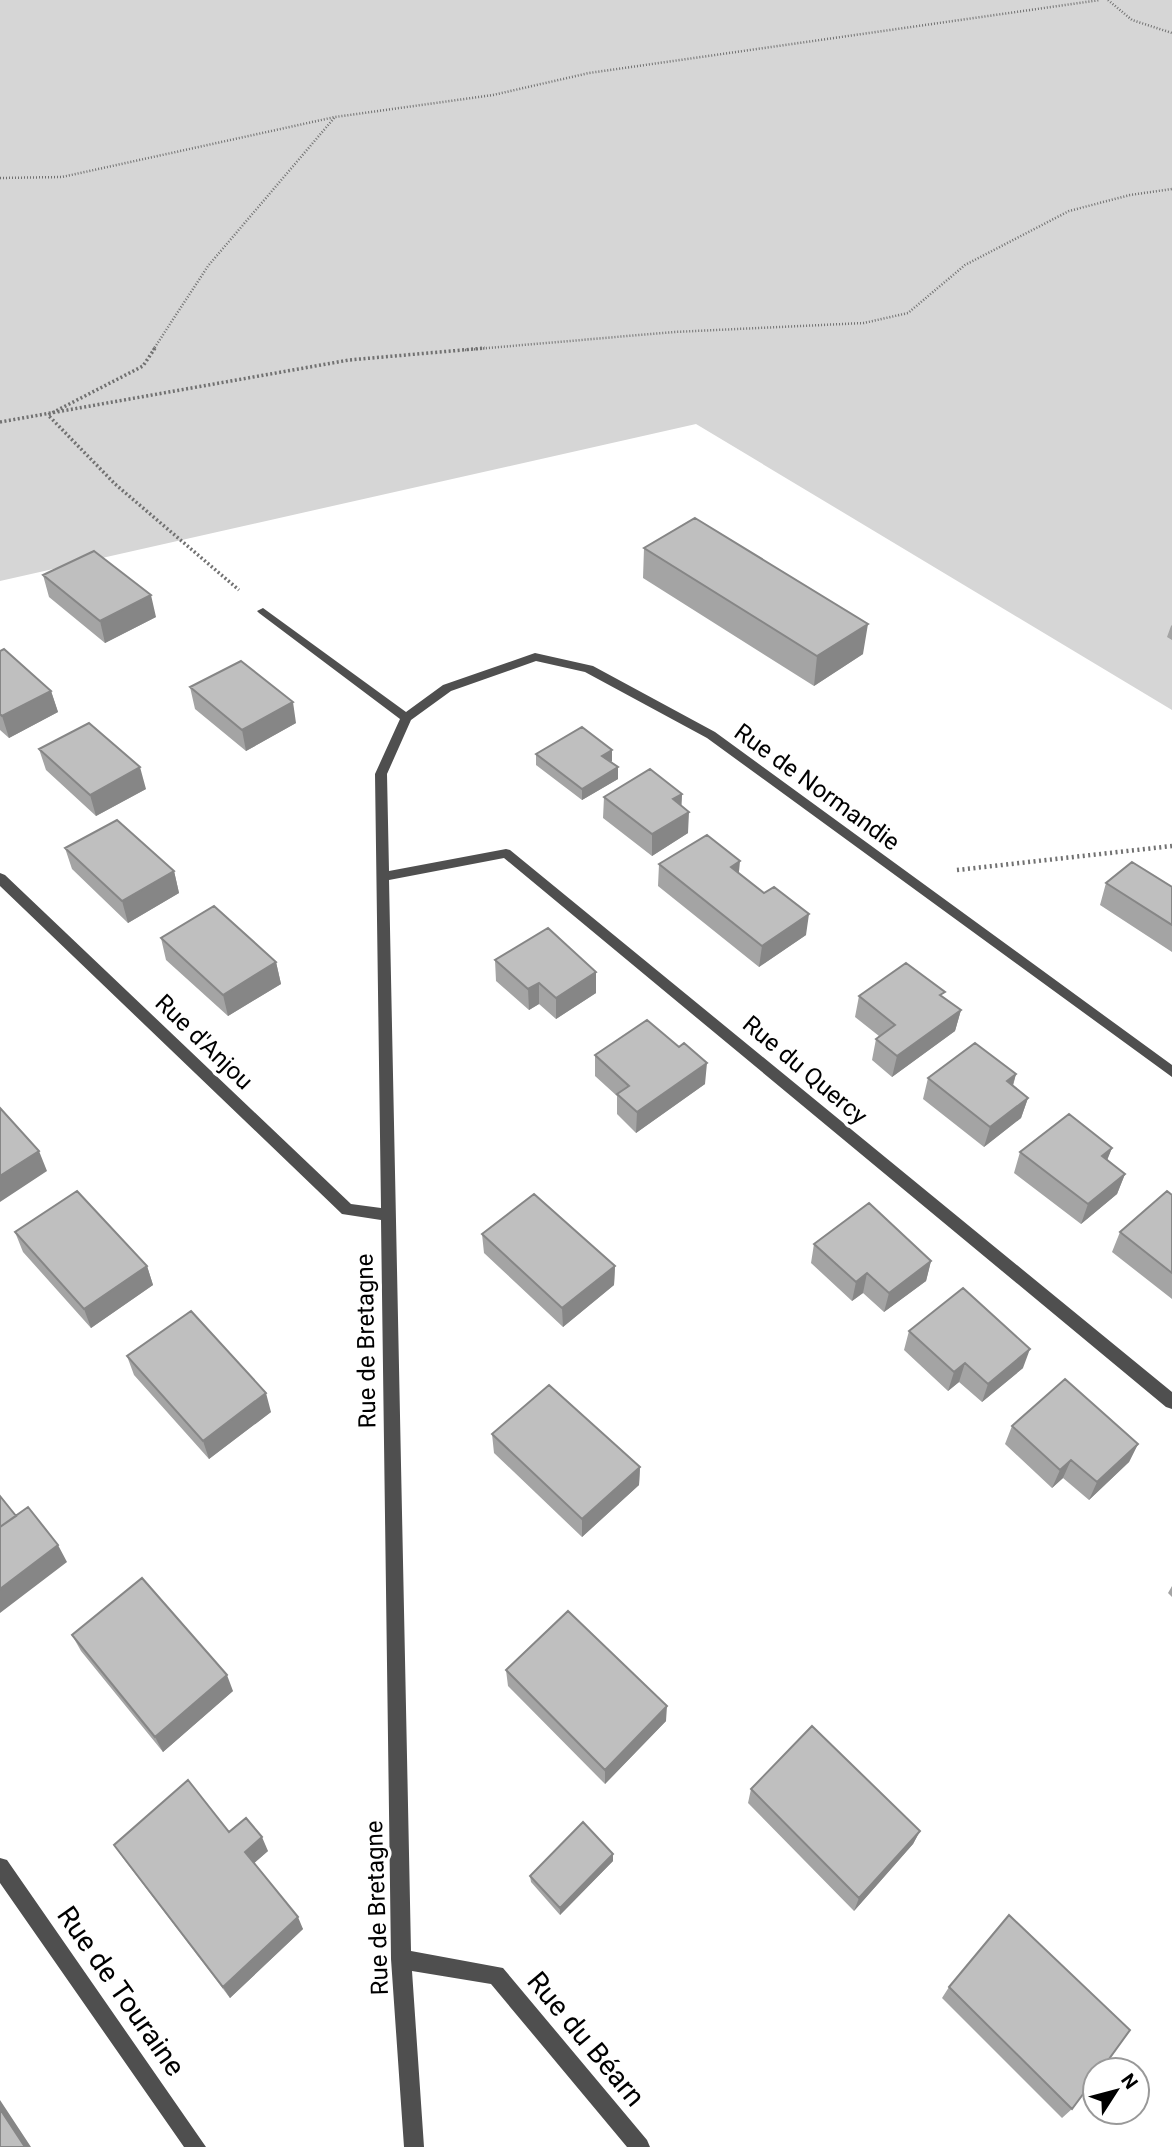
<svg xmlns="http://www.w3.org/2000/svg" width="1172" height="2147" font-family="Roboto,sans-serif">
<style>
.green{fill:#d6d6d6}
.lines{fill:none;stroke-linecap:round;stroke-linejoin:round}
.path-far2{stroke:#717171;stroke-width:2.5;stroke-dasharray:1 2;stroke-linecap:butt}
.path-far1{stroke:#717171;stroke-width:3.5;stroke-dasharray:2 2.5;stroke-linecap:butt}
.path{stroke:#717171;stroke-width:4.5;stroke-dasharray:2 3.5;stroke-linecap:butt}
.street{fill:#4f4f4f;fill-rule:evenodd}
.wall{fill:#a4a4a4}
.shaded-wall{fill:#868686}
.building{fill:#bfbfbf;stroke:#868686;stroke-width:2}
.labels{text-anchor:middle;dominant-baseline:central;stroke-width:7;stroke-linejoin:round;paint-order:stroke}
.street-label{font-size:24px;fill:#000;stroke:#fff}
.near-street-label{font-size:28px;fill:#000;stroke:#fff}
</style>
<rect width="100%" height="100%" fill="#fff"/>
<path class="green" d="M0,0H1172V710L696,424L0,581Z"/>
<g class="lines">
<path class="path-far2" d="M1108,0L1132,20L1172,33
M0,178L62,177L335,117L493,95L589,73L1100,0
M153,350L208,266L335,117
M465,350L674,332L864,323L908,313L965,265L1069,211L1130,195L1172,189"/>
<path class="path-far1" d="M155,348L143,366L48,415L115,484L239,590
M0,422L349,360L485,348"/>
<path class="path" d="M957,870L1172,846"/>
<path class="street" d="M263,608L406,712L443,685L535,653L593,666L715,732L1172,1065V1077L707,738L585,672L536,661L451,691L411,720L387,774L389,871L506,849L510,850L1172,1392V1409L1166,1407L504,858L389,880L411,1951L503,1968L647,2140L650,2147H627L491,1984L412,1971L424,2147H404L391,1959L381,1220L342,1214L0,886V873L5,875L351,1204L381,1208L375,774L400,719L259,613L257,611Z
M0,1858L7,1860L206,2147H184L0,1883Z"/>
</g>
<path class="wall" d="M644,548L863,654L814,686L643,578Z
M43,575L156,617L105,643L49,597Z
M1172,625V640L1167,637L1171,626Z
M0,651L51,691L58,712L9,738L0,730Z
M190,687L296,723L246,751L195,709Z
M39,749L146,789L96,816L46,770Z
M612,750V761L611,762L618,767V779L582,800L536,765V754Z
M682,794L681,806L688,833L652,856L603,818L604,797Z
M65,848L174,871L179,893L128,923L72,869Z
M659,864L739,873L806,935L759,967L658,886Z
M1106,883L1172,887V952L1100,905Z
M161,938L276,962L281,984L228,1016L166,960Z
M495,960L596,972V993L556,1019L539,1004L529,1010L496,981Z
M859,996L943,997L961,1010L955,1031L892,1077L872,1060L876,1039L879,1036L855,1017Z
M595,1055L705,1084L636,1133L617,1114V1096L595,1076Z
M1016,1074L1013,1086L1028,1098L1021,1118L984,1147L923,1099L928,1078Z
M1112,1148L1107,1159L1125,1174L1117,1194L1081,1224L1014,1173L1020,1152Z
M1172,1195V1299L1112,1252L1120,1232Z
M15,1232L147,1266L153,1285L91,1328L23,1252Z
M482,1234L615,1266L614,1285L563,1327L484,1253Z
M814,1244L931,1261L926,1281L884,1312L863,1293L852,1301L811,1263Z
M909,1331L1023,1368L982,1402L959,1382L948,1391L904,1350Z
M127,1356L271,1412L209,1459L134,1375Z
M1012,1426L1138,1444L1129,1462L1089,1500L1063,1478L1052,1488L1005,1444Z
M492,1434L640,1467L639,1485L582,1537L494,1453Z
M1172,1586V1597L1168,1593Z
M72,1635L233,1691L163,1752L81,1651Z
M506,1670L666,1721L605,1784L508,1686Z
M751,1789L920,1831L913,1844L854,1911L748,1803Z
M229,1832L268,1851L254,1863L303,1929L230,1998L123,1858L114,1845Z
M613,1854V1861L560,1915L531,1882L530,1876Z
M949,1987L1072,2109L1062,2118L942,1998Z"/>
<path class="shaded-wall" d="M151,595L156,617L105,643L100,621Z
M868,624L863,654L814,686L817,656Z
M51,691L58,712L9,738L2,716Z
M293,702L296,723L246,751L242,730Z
M612,750V761L602,767V756Z
M140,767L146,789L96,816L90,795Z
M618,767V779L582,800V789Z
M682,794L681,815L673,799Z
M689,812L688,833L652,856V834Z
M740,861L738,882L731,867Z
M174,871L179,893L128,923L122,901Z
M809,914L806,935L759,967L762,946Z
M276,962L281,984L228,1016L223,995Z
M596,972V993L556,1019V998Z
M539,983V1004L529,1010L528,989Z
M961,1010L955,1031L892,1077L897,1056Z
M707,1063L705,1084L636,1133L637,1112Z
M1016,1074L1010,1094L1007,1081Z
M1028,1098L1021,1118L984,1147L990,1127Z
M1112,1148L1104,1168L1102,1156Z
M39,1151L47,1171L0,1202V1176Z
M1125,1174L1117,1194L1081,1224L1088,1204Z
M931,1261L926,1281L884,1312L889,1293Z
M147,1266L153,1285L91,1328L84,1309Z
M615,1266L614,1285L563,1327L562,1308Z
M867,1273L863,1293L852,1301L856,1282Z
M1030,1349L1023,1368L982,1402L988,1384Z
M965,1363L959,1382L948,1391L954,1372Z
M266,1393L271,1412L209,1459L203,1441Z
M1138,1444L1129,1462L1089,1500L1097,1482Z
M1071,1460L1063,1478L1052,1488L1060,1470Z
M640,1467L639,1485L582,1537V1519Z
M58,1545L67,1562L0,1613V1589Z
M227,1675L233,1691L163,1752L155,1737Z
M667,1706L666,1721L605,1784V1770Z
M920,1831L913,1844L854,1911L859,1898Z
M262,1837L268,1851L252,1865L245,1852Z
M613,1854V1861L560,1915V1908Z
M298,1917L303,1929L230,1998L223,1987Z
M0,2100L31,2147H25L0,2109Z"/>
<path class="building" d="M695,518L868,624L817,656L644,548Z
M94,551L151,595L100,621L43,575Z
M4,649L51,691L2,716L0,714V651Z
M241,661L293,702L242,730L190,687Z
M89,723L140,767L90,795L39,749Z
M582,727L612,750L602,756L618,767L582,789L536,754Z
M650,769L682,794L673,799L689,812L652,834L604,797Z
M117,820L174,871L122,901L65,848Z
M707,835L740,861L731,867L764,893L774,887L809,914L762,946L659,864Z
M1132,862L1172,887V925L1106,883Z
M214,906L276,962L223,995L161,938Z
M548,928L596,972L556,998L539,983L528,989L495,960Z
M906,963L945,992L940,995L961,1010L897,1056L876,1039L895,1025L859,996Z
M647,1020L679,1047L684,1043L707,1063L637,1112L617,1094L629,1086L595,1055Z
M975,1043L1016,1074L1007,1081L1028,1098L990,1127L928,1078Z
M0,1108L39,1151L0,1176Z
M1069,1114L1112,1148L1102,1156L1125,1174L1088,1204L1020,1152Z
M77,1191L147,1266L84,1309L15,1232Z
M1167,1191L1172,1195V1273L1120,1232Z
M534,1194L615,1266L562,1308L482,1234Z
M869,1203L931,1261L889,1293L867,1273L856,1282L814,1244Z
M963,1288L1030,1349L988,1384L965,1363L954,1372L909,1331Z
M191,1311L266,1393L203,1441L127,1356Z
M1065,1379L1138,1444L1097,1482L1071,1460L1060,1470L1012,1426Z
M549,1385L640,1467L582,1519L492,1434Z
M0,1496L16,1516L0,1527Z
M28,1507L58,1545L0,1589V1527Z
M142,1578L227,1675L155,1737L72,1635Z
M568,1611L667,1706L605,1770L506,1670Z
M812,1726L920,1831L859,1898L751,1789Z
M188,1780L229,1832L246,1818L262,1837L245,1852L298,1917L223,1987L114,1845Z
M583,1822L613,1854L560,1908L530,1876Z
M1009,1915L1130,2030L1101,2070H1095V2078L1072,2109L949,1987Z
M0,2109L25,2147H0Z"/>
<g class="labels">
<g class="street-label">
<text transform="translate(817 787) rotate(36)">Rue de Normandie</text>
<text transform="translate(204 1042) rotate(44)">Rue d'Anjou</text>
<text transform="translate(805 1070) rotate(40)">Rue du Quercy</text>
<text transform="translate(366 1341) rotate(-91)">Rue de Bretagne</text>
<text transform="translate(377 1908) rotate(-92)">Rue de Bretagne</text>
</g>
<g class="near-street-label">
<text transform="translate(121 1991) rotate(55)">Rue de Touraine</text>
<text transform="translate(586 2039) rotate(50)">Rue du Béarn</text>
</g>
</g>
<g transform="translate(1116 2091) rotate(54)"><circle r="33" fill="#ffffff" stroke="#999999" stroke-width="2"/>
<path d="M0-5L12 26L0 18L-12 26Z" fill="#000000"/>
<text y="-10" font-size="19" font-weight="bold" text-anchor="middle" fill="#000000">N</text>
</g>
</svg>
